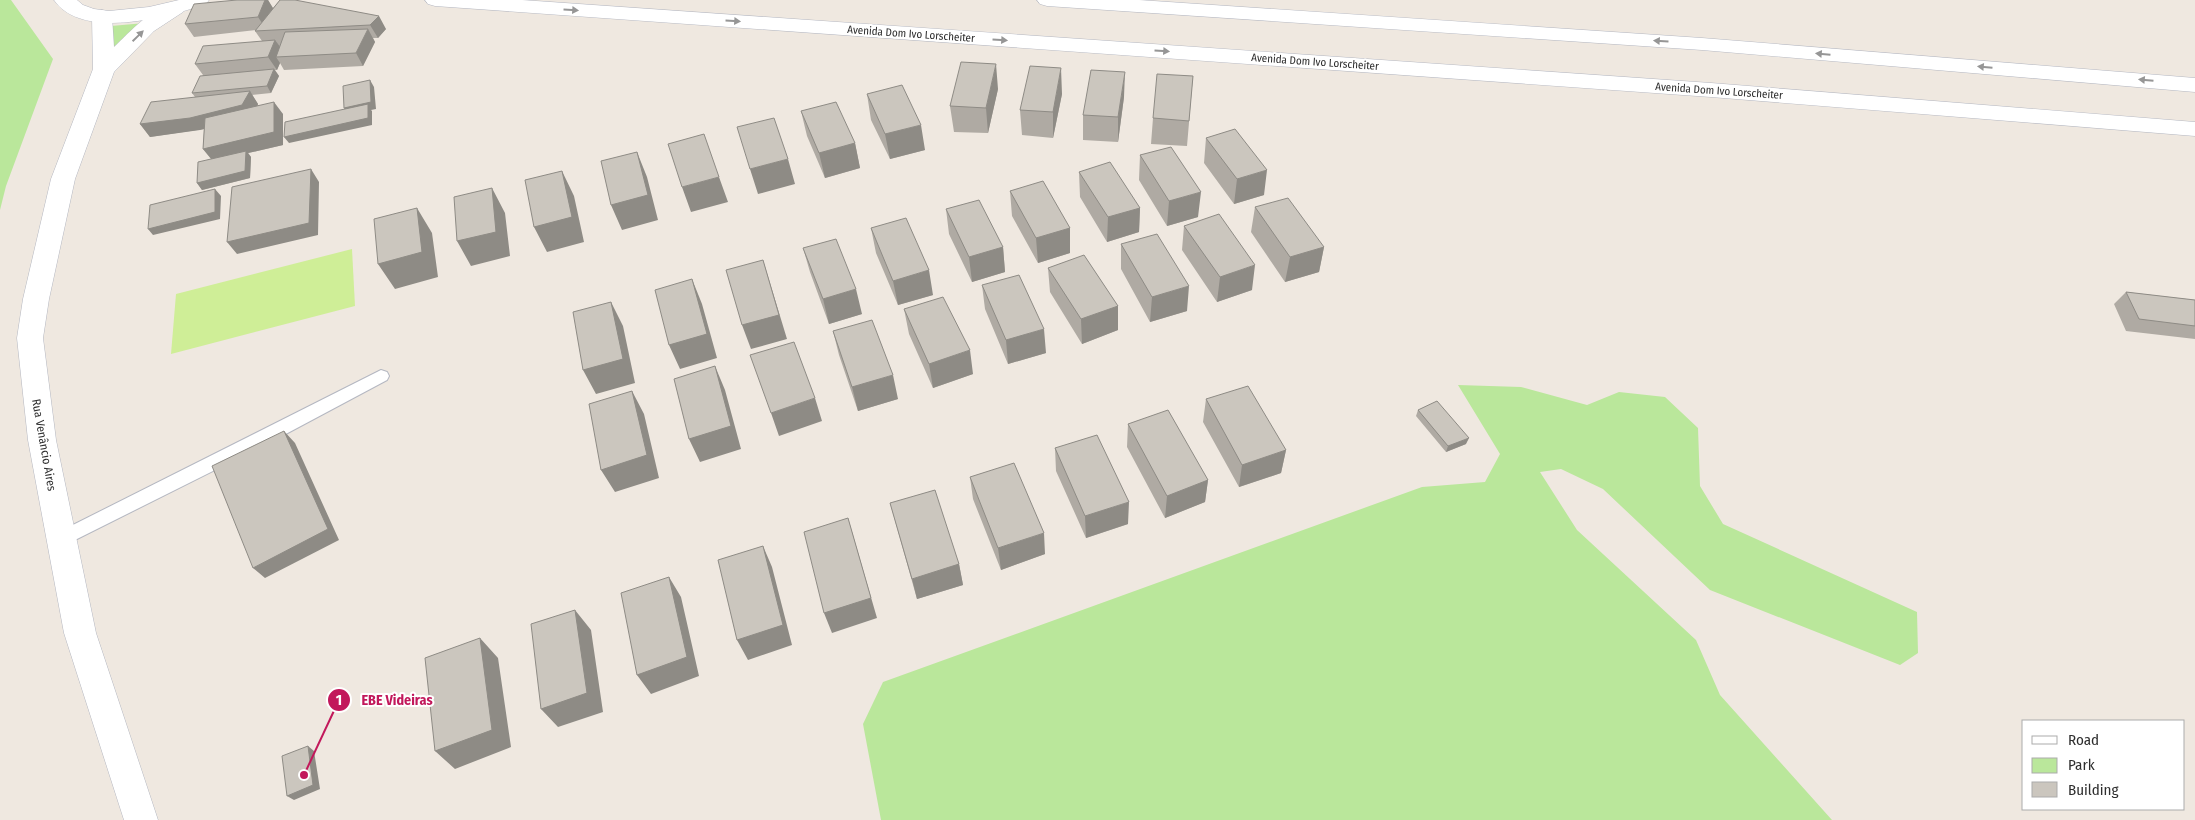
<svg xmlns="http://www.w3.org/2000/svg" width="2195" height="820" font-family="'Fira Sans Condensed',sans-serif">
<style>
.green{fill:#bae79b}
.pitch{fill:#cfee97}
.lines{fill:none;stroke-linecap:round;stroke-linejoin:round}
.service-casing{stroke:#b4b7c1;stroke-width:2}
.tertiary-casing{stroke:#b4b7c1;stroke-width:1}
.secondary-casing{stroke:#b4b7c1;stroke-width:1}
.service{fill:#fff;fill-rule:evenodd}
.tertiary{fill:#fff;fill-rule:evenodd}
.secondary{fill:#fff;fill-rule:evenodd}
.wall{fill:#afaaa3}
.shaded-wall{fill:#8e8b85}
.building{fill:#cbc6be;stroke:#8e8b85}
.oneway{fill:#969696}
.labels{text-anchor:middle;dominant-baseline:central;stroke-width:4;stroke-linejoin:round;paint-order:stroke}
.far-street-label{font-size:11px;fill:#2e2e2e;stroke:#fff}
.street-label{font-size:12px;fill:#2e2e2e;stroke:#fff}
.leader{fill:none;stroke:#c2185b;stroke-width:2}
.callout-dot{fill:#c2185b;stroke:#fff;stroke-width:2}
.mark-label{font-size:15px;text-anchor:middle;font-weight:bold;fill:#fff}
.callout-label{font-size:14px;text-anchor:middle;font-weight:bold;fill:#c2185b;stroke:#fff;stroke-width:4;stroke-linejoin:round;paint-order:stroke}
</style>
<rect width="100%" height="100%" fill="#efe8e0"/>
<path class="green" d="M0,0H11L53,59L6,186L0,210Z
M145,23L107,62L111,26Z
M1458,385L1521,387L1587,405L1619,392L1665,397L1698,428L1700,486L1723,524L1917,612L1918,653L1900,665L1710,590L1603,489L1561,469L1540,472L1577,530L1696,640L1720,695L1832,820H881L863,724L883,682L1422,487L1485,482L1500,454Z"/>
<path class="pitch" d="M352,249L355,306L171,354L176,294Z"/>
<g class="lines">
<g class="service-casing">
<path id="service" d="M381,370L387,372L389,376L387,380L267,444L61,547L55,544L52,539L55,534Z"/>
</g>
<g class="tertiary-casing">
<path id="tertiary" d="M176,2L183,4L186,8L183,12L154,31L114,72L75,179L49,299L43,338L56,440L96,633L158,820H124L64,633L28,440L17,338L23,299L51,179L93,69L92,16L95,12L102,10L109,12L112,16L114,47C131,31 151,8 176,2Z"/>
</g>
<g class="secondary-casing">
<path id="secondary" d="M54,0H77L83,5L94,9L109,11L149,7L179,0H209L206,4C168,17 82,41 54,0Z
M425,0H522L1711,83L2195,122V136L1711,97L435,6L428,4Z
M1037,0H1139L1702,38L2195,78V92L1702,50L1047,6L1040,4Z"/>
</g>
<use href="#service" class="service"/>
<use href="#tertiary" class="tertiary"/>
<use href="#secondary" class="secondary"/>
</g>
<path class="wall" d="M268,0L273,8L280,0L386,29L378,38H373L375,42L363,66L284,70L280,63L277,70H275L279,76L271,93L252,95L258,104V105L283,114V145L248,153L251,157L250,178L202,190L197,183L211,159L203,149L204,129L150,137L140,124L195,97L192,93L203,75L195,64L262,41L255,31L256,30L194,37L185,24Z
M1193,76L1187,146L1151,144L1153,118Z
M998,89L988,133L954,132L950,106Z
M867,94L925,150L890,159L871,120Z
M1062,94L1053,138L1022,135L1020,110Z
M1124,97L1118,142L1083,140V115Z
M801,111L855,143L860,168L825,178L807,136Z
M1206,138L1264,195L1234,204L1204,163Z
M1140,155L1198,217L1167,226L1139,180Z
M1079,172L1140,208L1139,232L1107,242L1080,197Z
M1010,191L1070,228V253L1038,263L1012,216Z
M1255,207L1324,247L1319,272L1285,282L1251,232Z
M946,209L1003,247L1005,272L972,282L949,234Z
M1184,226L1252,290L1217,302L1182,250Z
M871,228L933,295L898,305L876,253Z
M1121,244L1187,311L1150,322L1121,269Z
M803,248L862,314L829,324L810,272Z
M1048,268L1118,306V330L1082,344L1050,292Z
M982,285L1046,353L1008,364L985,309Z
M2126,292L2195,300V339L2126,331L2114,304Z
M904,309L973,374L933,388L909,334Z
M833,331L898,399L858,411L839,355Z
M1206,399L1286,450L1281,473L1239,487L1203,422Z
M1418,410L1466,444L1446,452L1416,416Z
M1128,424L1208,480L1205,502L1165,518L1127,447Z
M1055,448L1128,524L1086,538L1056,471Z
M970,477L1045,554L1001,570L973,499Z
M890,503L959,564L963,585L917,599Z"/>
<path class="shaded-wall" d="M265,0H268L274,10L266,29L258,17Z
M379,16L386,29L378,38L370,25Z
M368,29L375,42L363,66L356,53Z
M275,40L284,52L276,57L280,63L277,70L268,57Z
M996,64L998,89L988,133L986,108Z
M1061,68L1062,94L1053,138V112Z
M274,69L279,76L271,93L267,86Z
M1125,72L1124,97L1118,142V117Z
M370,80L374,87L376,109L371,110L372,111V125L289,143L284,137L348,115L344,108Z
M250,91L258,104L251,118L200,130L150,137L140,124Z
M274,102L283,114V145L248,153L251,157L250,178L202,190L197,183L213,161L203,149Z
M921,125L925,150L890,159L885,134Z
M855,143L860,168L825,178L819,153Z
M637,152L647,177L658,220L622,230L611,205Z
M788,159L795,184L758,194L750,169Z
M311,169L319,182L318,235L237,254L227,242Z
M1267,170L1264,195L1234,204L1237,179Z
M562,171L574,196L584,242L547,252L534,227Z
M719,177L728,202L691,212L682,187Z
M492,188L505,213L510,256L471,266L457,241Z
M215,189L221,196L220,219L153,235L148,229Z
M1201,192L1198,217L1167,226L1169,201Z
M417,208L432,233L438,277L395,289L378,264Z
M1140,208L1139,232L1107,242L1108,217Z
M1070,228V253L1038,263L1036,238Z
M1003,247L1005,272L972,282L969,257Z
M1324,247L1319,272L1285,282L1290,257Z
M763,260L787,339L751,349L742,325Z
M1255,265L1252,290L1217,302L1220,277Z
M929,270L933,295L898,305L893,281Z
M692,279L702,304L717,358L680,369L669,345Z
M1189,286L1187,311L1150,322L1152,297Z
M856,289L862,314L829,324L823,299Z
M611,302L623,326L635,383L596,394L583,370Z
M1118,306V330L1082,344L1081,319Z
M1044,329L1046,353L1008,364L1006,340Z
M970,350L973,374L933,388L929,364Z
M715,366L725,390L741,449L700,462L689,439Z
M893,375L898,399L858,411L852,387Z
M632,391L644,414L659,478L615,492L601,470Z
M815,398L822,421L779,436L771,413Z
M284,431L295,443L339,540L265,578L253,568Z
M1469,438L1466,444L1446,452L1448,446Z
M1286,450L1281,473L1239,487L1242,465Z
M1208,480L1205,502L1165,518L1167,496Z
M1129,502L1128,524L1086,538L1085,516Z
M848,518L877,618L832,633L824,613Z
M1044,533L1045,554L1001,570L998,548Z
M763,546L772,567L792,645L748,660L737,640Z
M959,564L963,585L917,599L912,579Z
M669,577L681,597L699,676L651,694L637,675Z
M575,610L591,630L603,712L558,727L541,709Z
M480,638L498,658L511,747L455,769L435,751Z
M308,746L314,751L320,789L294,800L287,796Z"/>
<path class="building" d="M237,0H265L258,17L185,24L194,4Z
M280,0H295L379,16L370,25L255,31Z
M368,29L356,53L276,57L285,32Z
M275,40L268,57L195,64L203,46Z
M961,62L996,64L986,108L950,106Z
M1030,66L1061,68L1053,112L1020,110Z
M274,69L267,86L192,93L200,76Z
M1091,70L1125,72L1118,117L1083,115Z
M1157,74L1193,76L1189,121L1153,118Z
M370,80L371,102L344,108L343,86Z
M902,85L921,125L885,134L867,94Z
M250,91L242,105L190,118L140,124L151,102Z
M274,102V132L203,149L205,118Z
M836,102L855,143L819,153L801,111Z
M368,104V118L284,137L285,122Z
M774,118L788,159L750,169L737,127Z
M1235,129L1267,170L1237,179L1206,138Z
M704,134L719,177L682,187L668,144Z
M1171,147L1201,192L1169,201L1140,155Z
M246,151L245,171L197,183L198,162Z
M637,152L648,195L611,205L601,161Z
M1110,162L1140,208L1108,217L1079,172Z
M311,169L309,223L227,242L232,187Z
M562,171L572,217L534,227L525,180Z
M1043,181L1070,228L1036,238L1010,191Z
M492,188L496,232L457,241L454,197Z
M215,189V212L148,229L150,205Z
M1288,198L1324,247L1290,257L1255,207Z
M979,200L1003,247L969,257L946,209Z
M417,208L422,252L378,264L374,219Z
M1219,214L1255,265L1220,277L1184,226Z
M906,218L929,270L893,281L871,228Z
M1157,234L1189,286L1152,297L1121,244Z
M836,239L856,289L823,299L803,248Z
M1084,255L1118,306L1081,319L1048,268Z
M763,260L779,315L742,325L726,270Z
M1019,275L1044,329L1006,340L982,285Z
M692,279L707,334L669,345L655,290Z
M2126,292L2195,300V326L2139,319Z
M943,297L970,350L929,364L904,309Z
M611,302L623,359L583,370L573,312Z
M872,320L893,375L852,387L833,331Z
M794,342L815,398L771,413L750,355Z
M715,366L731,426L689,439L674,379Z
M1248,386L1286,450L1242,465L1206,399Z
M632,391L647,455L601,470L589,404Z
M1437,401L1469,438L1448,446L1418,410Z
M1168,410L1208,480L1167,496L1128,424Z
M284,431L328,529L253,568L212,466Z
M1097,435L1129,502L1085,516L1055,448Z
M1014,463L1044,533L998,548L970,477Z
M935,490L959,564L912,579L890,503Z
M848,518L871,598L824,613L804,532Z
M763,546L783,625L737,640L718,560Z
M669,577L687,657L637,675L621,593Z
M575,610L587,693L541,709L531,624Z
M480,638L492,730L435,751L425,658Z
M308,746L313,785L287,796L282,756Z"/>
<defs><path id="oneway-solid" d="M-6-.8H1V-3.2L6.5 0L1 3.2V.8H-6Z" transform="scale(1.25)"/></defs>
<g class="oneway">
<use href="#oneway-solid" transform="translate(571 10) rotate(4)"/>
<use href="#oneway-solid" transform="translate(733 21) rotate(4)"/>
<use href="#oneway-solid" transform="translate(138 36) rotate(-44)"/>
<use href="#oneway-solid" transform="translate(1000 40) rotate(4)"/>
<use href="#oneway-solid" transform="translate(1661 41) rotate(-176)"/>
<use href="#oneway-solid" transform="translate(1162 51) rotate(4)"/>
<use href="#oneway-solid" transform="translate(1823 54) rotate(-175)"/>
<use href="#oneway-solid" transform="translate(1985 67) rotate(-175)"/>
<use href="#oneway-solid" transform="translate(2146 80) rotate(-175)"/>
</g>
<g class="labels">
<g class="far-street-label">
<text transform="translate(911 34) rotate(4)">Avenida Dom Ivo Lorscheiter</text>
<text transform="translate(1315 62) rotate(4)">Avenida Dom Ivo Lorscheiter</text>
<text transform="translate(1719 91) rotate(4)">Avenida Dom Ivo Lorscheiter</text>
</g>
<g class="street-label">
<text transform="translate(44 445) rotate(80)">Rua Venâncio Aires</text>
</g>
</g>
<path class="leader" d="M304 775L339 700"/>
<g class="callout-dot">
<circle cx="304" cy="775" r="5"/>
<circle cx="339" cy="700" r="12"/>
</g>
<g class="mark-label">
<text x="339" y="705">1</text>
</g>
<g class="callout-label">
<text x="397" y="705">EBE Videiras</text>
</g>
<rect x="2022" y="720" width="162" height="90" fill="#ffffff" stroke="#ababab"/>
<rect x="2032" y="736" width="25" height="8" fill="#ffffff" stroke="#ababab"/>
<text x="2068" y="745" font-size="15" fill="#2e2e2e">Road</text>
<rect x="2032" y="758" width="25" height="15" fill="#bae79b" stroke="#ababab"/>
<text x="2068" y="770" font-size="15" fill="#2e2e2e">Park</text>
<rect x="2032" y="782" width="25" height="15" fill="#cbc6be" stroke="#ababab"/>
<text x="2068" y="795" font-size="15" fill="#2e2e2e">Building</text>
</svg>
